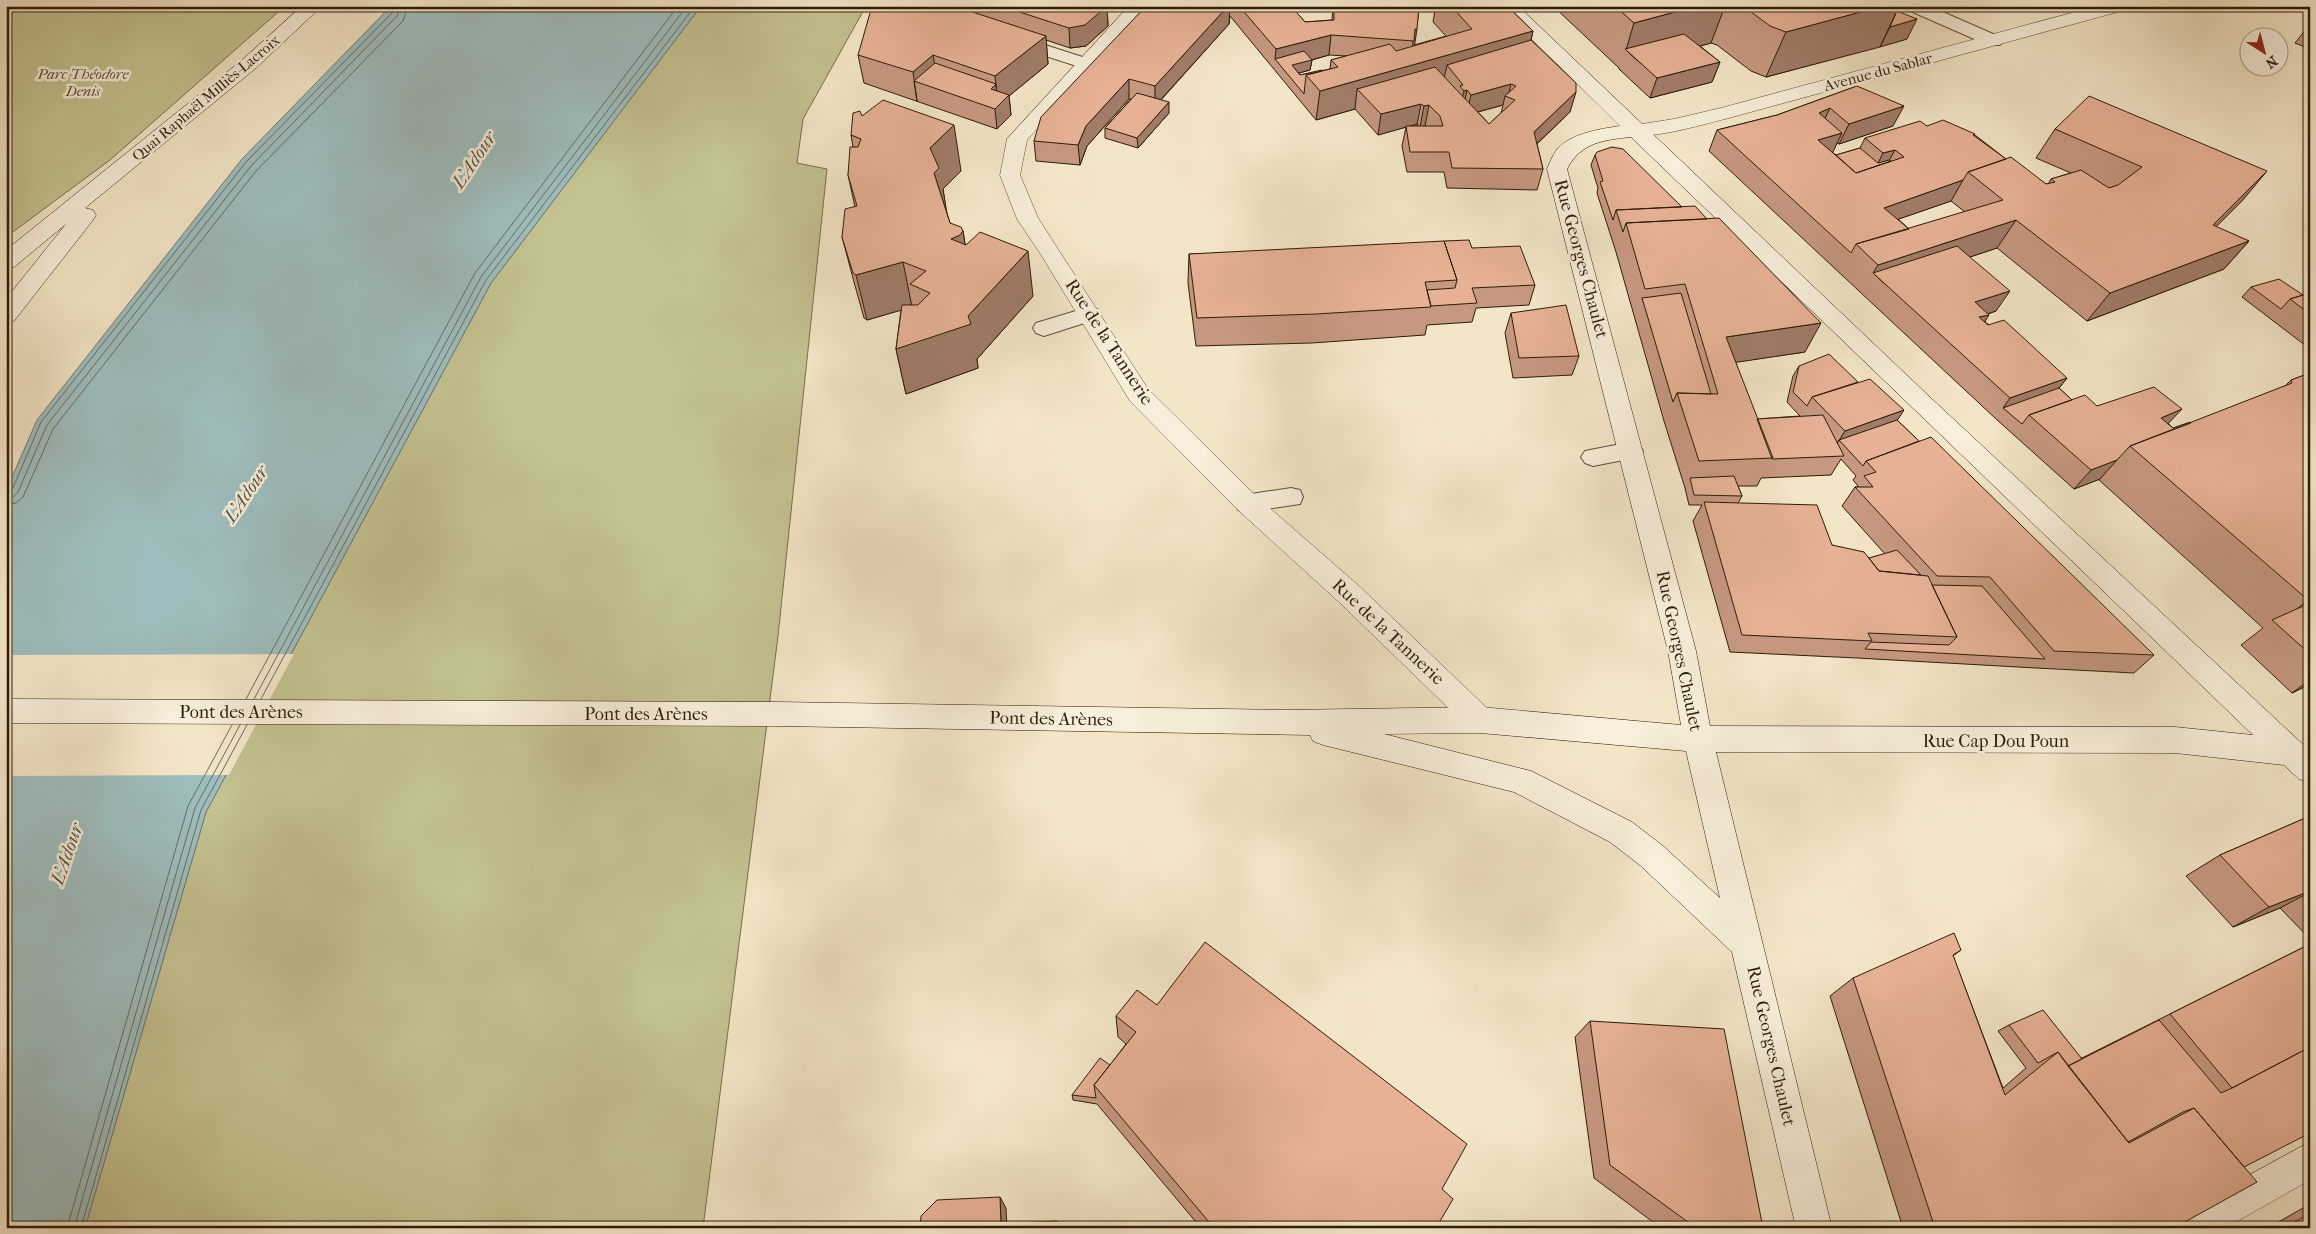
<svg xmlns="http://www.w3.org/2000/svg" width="2316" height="1234" font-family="'IM FELL French Canon',serif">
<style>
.green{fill:#c3c290;stroke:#796e4c}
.water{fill:#9ebdbe;stroke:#727c76}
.pier{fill:#f3e6c7}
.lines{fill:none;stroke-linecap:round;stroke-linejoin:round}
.shore{stroke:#666c64;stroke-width:1}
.lane-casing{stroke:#604e38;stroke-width:2}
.street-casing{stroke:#604e38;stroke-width:1}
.secondary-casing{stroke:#2f1b09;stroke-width:1}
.lane{fill:#f7efdb;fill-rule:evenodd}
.street{fill:#f7efdb;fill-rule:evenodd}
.secondary{fill:#f7efdb;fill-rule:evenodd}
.wall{fill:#c69880;stroke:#2f1b09;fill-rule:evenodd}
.shaded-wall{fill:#a17c68;stroke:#2f1b09}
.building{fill:#e6b195;stroke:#2f1b09}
.labels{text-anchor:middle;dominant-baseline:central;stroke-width:5;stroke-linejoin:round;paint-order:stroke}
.far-street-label{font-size:15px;fill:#2f1b09;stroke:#f7efdb}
.far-park-label{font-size:15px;font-style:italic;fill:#5b4d32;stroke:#f7efdb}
.street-label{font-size:18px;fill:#2f1b09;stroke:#f7efdb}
.water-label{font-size:19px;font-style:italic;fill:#565448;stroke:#f7efdb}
</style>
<rect width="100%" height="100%" fill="#f3e6c7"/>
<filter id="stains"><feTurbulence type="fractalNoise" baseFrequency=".004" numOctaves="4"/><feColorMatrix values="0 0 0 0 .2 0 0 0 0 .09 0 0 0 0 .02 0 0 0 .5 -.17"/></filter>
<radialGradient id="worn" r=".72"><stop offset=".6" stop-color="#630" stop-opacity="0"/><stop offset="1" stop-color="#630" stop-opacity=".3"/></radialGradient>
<path class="green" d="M6,6H285L110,160L6,237Z
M701,6H866L803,119L797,163L827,169L778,636L703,1228H85L206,812L491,283Z"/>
<path class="water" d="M391,6H701L491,283L206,812L85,1228H6V491L37,420L242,159Z"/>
<path class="pier" d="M294,654L229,775L6,776V655Z"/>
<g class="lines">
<path class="shore" d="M6,491L13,488L41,422L246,162L393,12L395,6
M6,498L13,497L18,492L47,425L251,166L397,16L401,6
M6,505L16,503L23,497L53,429L256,171L403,21L408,6
M246,699L475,273L678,6
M254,699L481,277L687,6
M261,699L486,280L695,6
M67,1228L188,806L232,725
M74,1228L195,808L240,725
M81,1228L201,810L247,725"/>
<g class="lane-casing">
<path id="lane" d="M1905,6H1929L2000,37L2003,41L2000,45H1988L1908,10Z
M1014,35L1092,60L1095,64L1092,68L1086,69L1008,44L1005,40L1008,36Z
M1089,307L1097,309L1100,314L1097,319L1044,336L1036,333L1033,328L1036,323Z
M1631,442L1639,445L1643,451L1639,457L1593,466L1585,463L1581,457L1585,451Z
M1291,488L1300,490L1303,497L1300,504L1247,512L1238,510L1235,503L1238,496Z"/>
</g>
<g class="street-casing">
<path id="street" d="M1129,6H1148L1027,140L1020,175L1038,218L1148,389L1256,496L1359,586L1490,711L1495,720L1490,729L1480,733L1470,729L1339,602L1238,510L1130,401L1040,253L1017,219L1000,175L1007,139Z
M2097,6H2128L2125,10L1725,119C1700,125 1652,140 1629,134L1626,130L1629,126L1674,119L1721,108Z
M2310,1142V1180L2225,1228H2171L2176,1215Z"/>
</g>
<g class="secondary-casing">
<path id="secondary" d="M302,6H322L256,68L85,208L93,210L96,215L93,220L14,321L6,323V299L66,224L14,267L6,269V250L242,60Z
M1498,6H1518L1933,400L2310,751V783L2299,779L2284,765L2175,753L1716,752L1832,1228H1796L1732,952L1641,866L1610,842L1514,792L1323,745L1313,741L1310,735L778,726L6,723V699L778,702L1286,710L1480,707L1681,725L1668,651L1547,169C1550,162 1553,154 1558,148C1573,133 1600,129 1620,126ZM1631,137L2253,735L2175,727L1710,726L1696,651L1567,169C1581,142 1604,140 1631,137ZM1480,733L1686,751L1720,898L1663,846L1632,822L1531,771L1384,734Z"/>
</g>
<use href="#lane" class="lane"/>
<use href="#street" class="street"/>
<use href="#secondary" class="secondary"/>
</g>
<path class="wall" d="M962,6H1107L1108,26L1086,46L1070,48L1046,40L1048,64L1009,96L1011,115L997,129L864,83L858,55L962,9Z
M1146,6H1291L1305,22L1332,20L1333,6H1507L1533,31L1531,40L1570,112L1537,144L1543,169L1537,190L1447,188L1444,172H1407L1402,146L1406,127L1378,135L1355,109L1316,120L1230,16L1229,24L1161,100L1169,113L1138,148L1105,138V128L1131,99H1129L1087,146L1080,165L1036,161L1034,141ZM1435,10L1433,22L1446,36L1414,45L1419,11H1430ZM1329,55L1346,56L1331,60L1330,69L1300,75L1299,73L1310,70L1312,60ZM1503,105L1501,113L1489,124L1478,112ZM1417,124L1419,126H1409Z
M1553,6H1899L1897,11L1907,39L1766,77L1751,71L1717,45L1711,43L1700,46L1720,62L1712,82L1650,98L1619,69V68Z
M2310,24V49L2295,43Z
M1857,86L1893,126L1839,144L1837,143L1832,152L1836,155L1860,148L1865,138L1927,126L1975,135L2006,159L2046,184H2048L2051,179L2071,173L2036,158L2055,129L2243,200L2216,227L2249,241L2224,269L2087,321L1997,248L1970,257L1996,311L1988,314L1985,322L2067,378L2059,388L2072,400L2168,423L2173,428L2191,423L2285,386L2291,380L2310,373V684L2292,693L2241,645L2263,628L2099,480L2100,479L2074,489L1995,418L1709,151L1717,130L1777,115ZM1951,201L1965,212L1909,229L1898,219Z
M851,135L961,171L943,189L946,210L950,223L963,231L965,244L1033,296L977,359L978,368L906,394L896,349L901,310L867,320L864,318L854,282L842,237L855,207L848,175L853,147Z
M1595,155L1805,352L1735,362L1757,419L1800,416L1787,402L1793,376L1799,366L1897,420L1919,441L2154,655L2134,673L2036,668L1857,658L1730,652L1693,521L1702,505H1689L1685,488L1664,421L1616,252L1597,193L1598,188L1591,165ZM1841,459L1856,476L1853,480L1858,486L1857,487H1855L1842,506L1885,554L1869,558L1832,545L1738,503L1742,496L1738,486H1757L1761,478L1831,475Z
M1472,248L1535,285L1529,305L1476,308L1472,322L1427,325L1425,335L1312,343L1196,346L1188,283L1189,254Z
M2251,287L2303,295L2310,293V349L2242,297Z
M1511,313L1579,356L1572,375L1513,378L1505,333Z
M2310,816V939L2280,908L2233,927L2186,876L2220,855Z
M2310,944L2244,1167L2174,1228H1903L1830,996L1853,978L1961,950L1953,956L2003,1088L2026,1068L1998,1031L2009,1025L2082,1058Z
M1157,1005L1442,1189L1436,1228H1201L1097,1104L1073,1100L1072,1095L1110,1065L1126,1044L1118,1037L1116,1016Z
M1590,1021L1763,1228H1661L1594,1178L1575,1037Z
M2310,1204V1228H2268Z"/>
<path class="shaded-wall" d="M1107,6L1108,26L1086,46L1070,48L1069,28Z
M1228,6H1230L1229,24L1155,106V86Z
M1431,6H1436L1435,10L1430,11Z
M1697,6H1725L1711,43L1640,63L1626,50L1634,23Z
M1883,6H1899L1880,47L1766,77L1786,32Z
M1917,19L1907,39L1880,47L1890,27Z
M1415,29H1417L1414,49H1412Z
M1533,31L1526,60L1447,65L1443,84L1357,89L1355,109L1316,120L1320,91Z
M1331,35L1329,55L1311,60H1312L1310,70L1291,75L1275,59L1276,49Z
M1046,36L1048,64L1009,96L1011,115L997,129L995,109L998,104L995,76Z
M933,55L938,84L914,81L917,101L913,72Z
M1720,62L1712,82L1650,98L1657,78Z
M1129,79V99L1087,146L1080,165L1078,145L1086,126Z
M996,84L998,104L993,109L991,89Z
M1511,84L1508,97L1505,96L1503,105L1466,115L1471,95Z
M1467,90L1463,110L1459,111L1464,91Z
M1576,92L1570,112L1528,152L1534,132Z
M1169,102V113L1138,148L1137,138Z
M1421,104L1417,124L1378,135L1381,114Z
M1429,105L1425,126L1420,127L1424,106Z
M1904,106L1893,126L1839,144L1849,124Z
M1830,108L1820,129L1819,113Z
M954,125L961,171L943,189L947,214L934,173L930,148Z
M1842,133L1832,154L1818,140Z
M1895,150L1884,170L1873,173L1883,153Z
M2267,171L2243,200L2189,254L2213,225Z
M1963,180L1951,201L1873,228L1884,208Z
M2016,220L1997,248L1886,285L1873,273L1878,265Z
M963,231L970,277L951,239Z
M2249,241L2224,269L2087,321L2110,293Z
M1028,251L1033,296L977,359L978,368L906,394L896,349L968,316Z
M903,262L912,307L867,320L856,275Z
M2010,291L1996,311L1962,322L1975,302Z
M1989,315L1976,335L1979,317Z
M1821,323L1805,352L1712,366L1726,337Z
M2067,378L2051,398L2003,408L2010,398Z
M2182,409L2164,428L2161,418Z
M1904,410L1891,430L1839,440L1833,450L1845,431Z
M2117,460L2100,479L2074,489L2091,470Z
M2310,599V614L2277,625L2308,600Z
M2310,680V684L2292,693Z
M2310,891V892L2280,908L2233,927L2269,907Z
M1000,1197L1006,1208L1007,1228L1001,1224Z"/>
<path class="building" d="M872,6H954L1046,36L995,76L933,55L913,72L858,55Z
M1001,6H1107L1085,25L1069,28Z
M1146,6H1228L1155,86L1129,79L1086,126L1078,145L1034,141L1041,117Z
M1239,6H1291L1305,22L1334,20V6H1419L1417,29H1415L1414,41L1331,35L1276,49Z
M1451,6H1507L1533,31L1320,91L1306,75L1338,67L1331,60L1390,44L1396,51L1472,29Z
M1615,6H1697L1634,23Z
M1743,6H1883L1786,32L1770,26Z
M1897,11L1917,19L1890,27Z
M1684,34L1720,62L1657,78L1625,49Z
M1531,40L1576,83V92L1534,132L1543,169L1452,168L1449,152H1410L1406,126H1443L1440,116L1429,105L1424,106L1421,104L1381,114L1357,89L1435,67L1489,124L1515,100L1505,96L1516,86L1511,84L1471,95L1467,90L1464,91L1460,86L1463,85L1447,65Z
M1304,51L1312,60L1292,65L1300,75L1322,70V71L1306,75L1304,94L1275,59Z
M935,63L996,84L991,89L1009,95L995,109L914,81Z
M1857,86L1904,106L1849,124L1830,108L1819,113L1842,133L1818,140L1856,173L1904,157L1895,150L1883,153L1865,138L1920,121L1927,126L1943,120L1975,134L1973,135L2006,159L1968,172L1963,180L1884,208L1909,229L1856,244L1851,253L1717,130L1777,115Z
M1137,93L1169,102L1137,138L1105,128Z
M2089,96L2267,171L2213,225L2249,241L2110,293L2016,220L1878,265L1856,244L2003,200L1968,172L2011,157L2046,184L2055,182L2051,179L2081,170L2109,188L2118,185L2142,167L2055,129Z
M883,100L954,125L930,148L939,168L934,173L950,223L961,227L963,231L960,235L951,239L966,245L980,232L1028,251L968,316L971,324L896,349L902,305H918L930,293L910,284L926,271L903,262L856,275L853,273L842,237L845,209L857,206L848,175L850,147H858L861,139L851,135L853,113L860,111L862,116Z
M1612,147L1623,149L1682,207L1616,210L1613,220L1600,182L1603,181L1595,155L1597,152Z
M1860,148L1878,163L1889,160L1891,161L1856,173L1836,155Z
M1695,206L1707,219L1626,223L1623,232L1616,210Z
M1719,218L1821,323L1726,337L1773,458L1699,461L1677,393L1718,394L1685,284L1645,289L1626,223Z
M1469,240L1472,248L1520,246L1535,285L1472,288L1477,303L1431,306L1427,290L1455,288L1457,280L1444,241Z
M1444,241L1457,280L1425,282L1431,307L1316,314L1197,318L1189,254Z
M1957,246L2010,291L1975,302L1989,315L1979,317L1988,325L2004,320L2067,378L2010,398L1873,273Z
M2279,279L2303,295L2290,299L2281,309L2251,287Z
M1681,293L1711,394L1677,393L1673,402L1642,298Z
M2310,293V314L2290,299Z
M1566,305L1579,356L1519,358L1511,313Z
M1829,354L1858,382L1812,397L1807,406L1793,392L1799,366Z
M2310,373V599L2308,600L2130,446L2292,383L2291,380Z
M1870,379L1904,410L1845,431L1812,397Z
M2154,387L2182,409L2161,418L2173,428L2190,422L2191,423L2130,446L2117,460L2091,470L2029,415L2085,395L2097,406Z
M2059,388L2072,400L2029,415L2022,424L2003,408Z
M1823,415L1844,456L1772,459L1757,419Z
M1897,420L1919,441L1866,461L1863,466L1839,440Z
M1931,437L2154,655L2054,651L1990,577L1937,576L1855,487H1873L1864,476L1876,472L1866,461Z
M1734,476L1742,496L1694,495L1690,478Z
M1704,502L1817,505L1832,545L1864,552L1879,571L1928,576L1957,637L1868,633L1872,641L1742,635Z
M1897,550L1921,575L1879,571L1869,558Z
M1932,585L1982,586L2045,659L1865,649L1871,642L1949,645L1957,637Z
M2310,603V654L2272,620Z
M2310,816V891L2269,907L2220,855Z
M1954,933L1961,950L1953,955L2005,1095L2058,1052L2129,1143L2194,1108L2257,1182L2174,1228H1935L1853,978Z
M1205,942L1467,1144L1442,1189L1453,1199L1436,1228H1214L1094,1085L1136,1032L1116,1016L1137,990L1157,1005Z
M2310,944V1047L2232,1088L2170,1014Z
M2043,1010L2082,1059L2068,1066L2058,1052L2038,1063L2009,1025Z
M2159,1020L2221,1093L2232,1088L2310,1047V1133L2244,1167L2194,1108L2183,1112L2128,1142L2068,1066Z
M1590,1021L1724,1029L1763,1228H1696L1610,1165Z
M1100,1058L1110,1065L1094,1085L1096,1098L1072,1095Z
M1000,1197L1001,1224L1057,1221L1063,1228H920L921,1216L937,1200Z
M2310,1213V1228H2285Z"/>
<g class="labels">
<g class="far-street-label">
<text transform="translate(1878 72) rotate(-15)">Avenue du Sablar</text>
<text transform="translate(206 98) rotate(-40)">Quai Raphaël Milliès-Lacroix</text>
</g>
<g class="far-park-label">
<text x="83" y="74">Parc Théodore<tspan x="83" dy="17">Denis</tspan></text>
</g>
<g class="street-label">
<text transform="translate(1581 259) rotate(75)">Rue Georges Chaulet</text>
<text transform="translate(1109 342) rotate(57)">Rue de la Tannerie</text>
<text transform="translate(1388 632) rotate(43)">Rue de la Tannerie</text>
<text transform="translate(1679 651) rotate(78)">Rue Georges Chaulet</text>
<text x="241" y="712">Pont des Arènes</text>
<text x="646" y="714">Pont des Arènes</text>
<text transform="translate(1051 719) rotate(1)">Pont des Arènes</text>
<text x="1996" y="741">Rue Cap Dou Poun</text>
<text transform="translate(1771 1046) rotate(77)">Rue Georges Chaulet</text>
</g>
<g class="water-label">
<text transform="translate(474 160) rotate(-56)">L'Adour</text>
<text transform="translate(246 494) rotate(-56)">L'Adour</text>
<text transform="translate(67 854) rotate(-71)">L'Adour</text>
</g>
</g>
<rect width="2316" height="1234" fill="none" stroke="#f3e6c7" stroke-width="25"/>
<rect x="8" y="8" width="2301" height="1219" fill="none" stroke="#2f1b09" stroke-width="2.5"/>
<rect x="12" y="12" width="2291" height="1209" fill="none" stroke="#2f1b09"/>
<g transform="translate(2264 52) rotate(144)"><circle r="24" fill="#f7efdb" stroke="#a79a87"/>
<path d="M0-4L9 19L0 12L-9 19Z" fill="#8f2418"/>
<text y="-8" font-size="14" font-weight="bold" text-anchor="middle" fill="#2f1b09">N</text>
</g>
<rect width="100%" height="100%" filter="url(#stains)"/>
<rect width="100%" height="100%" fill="url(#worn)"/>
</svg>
